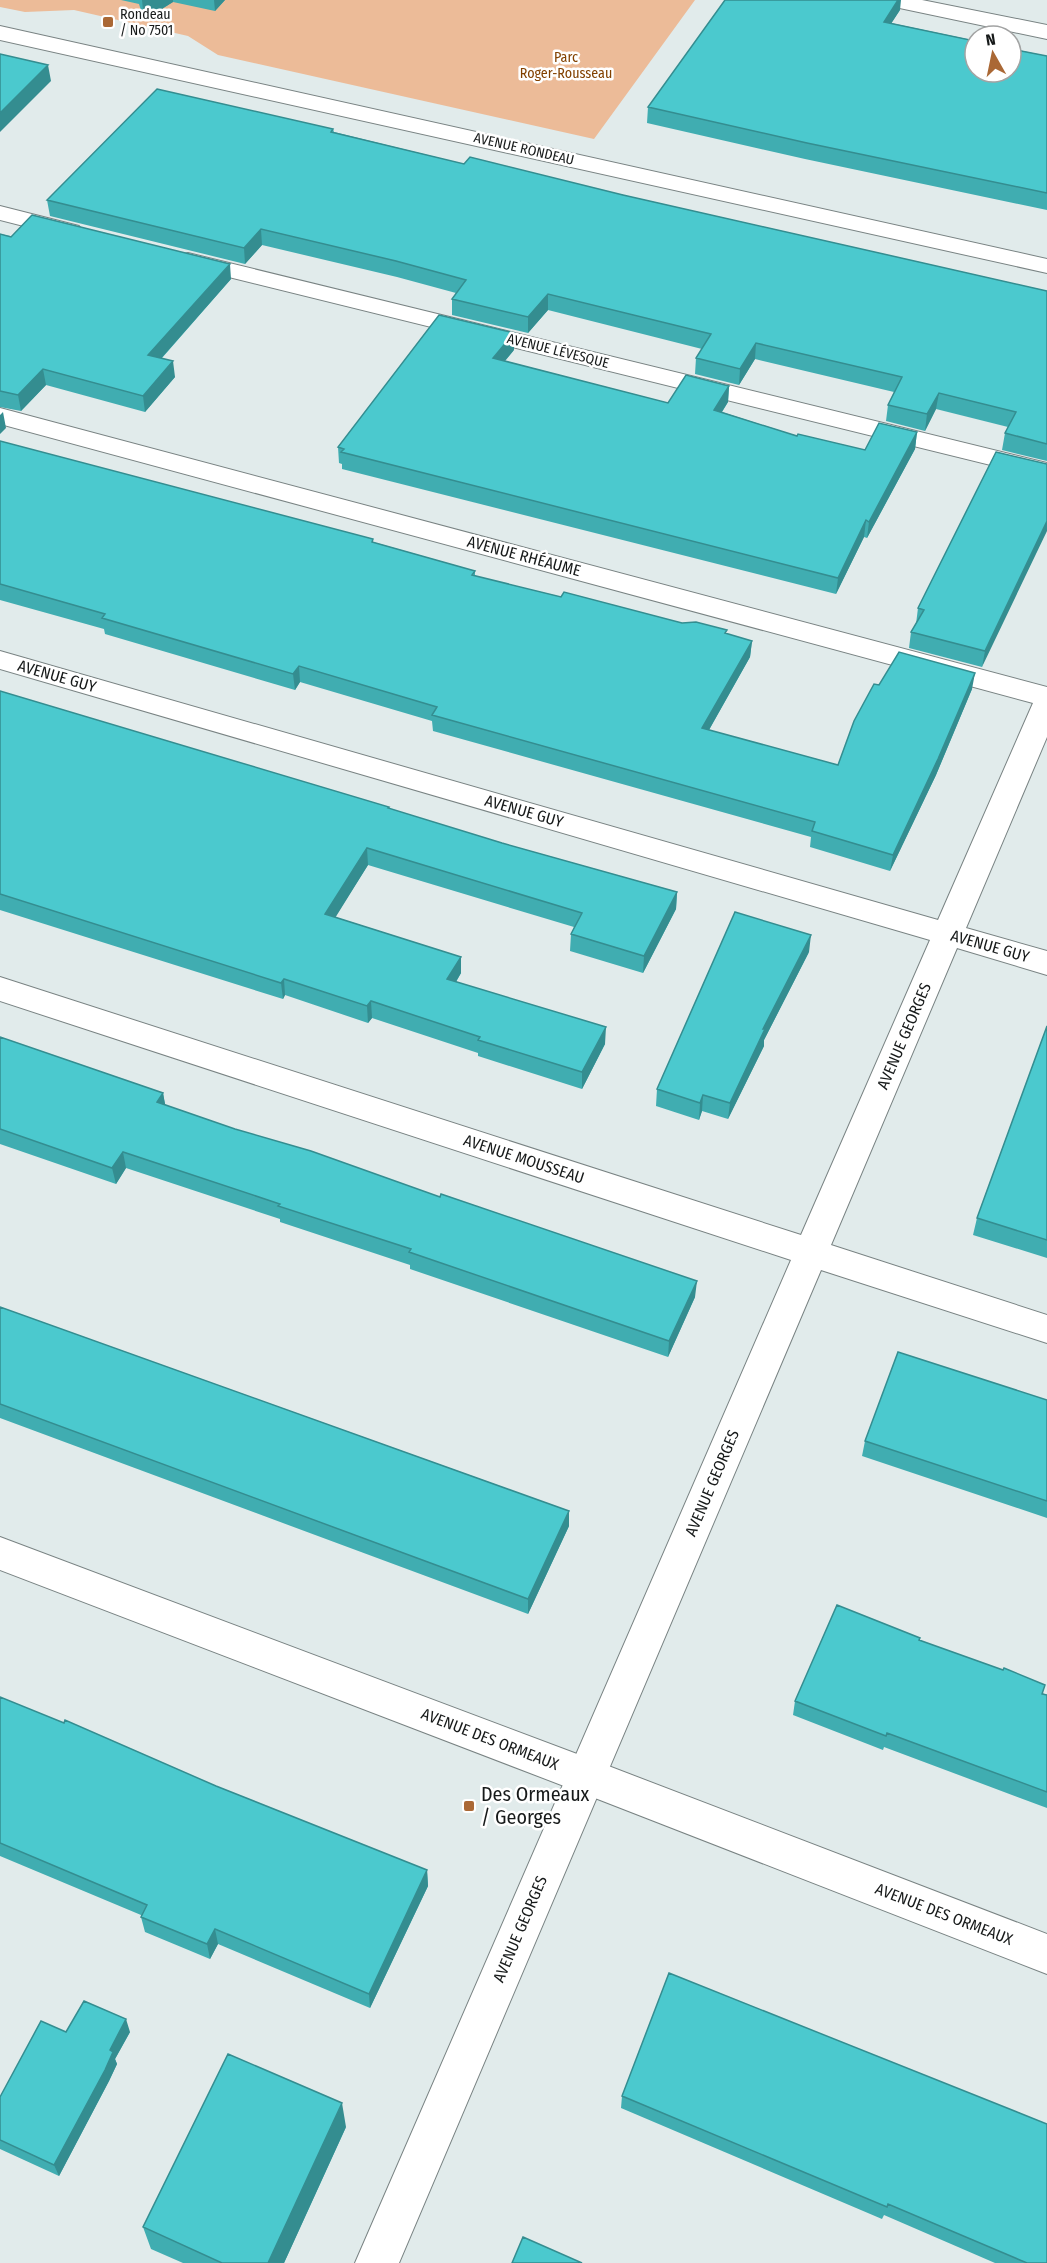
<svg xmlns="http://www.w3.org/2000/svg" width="1047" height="2263" font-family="'Fira Sans Condensed',sans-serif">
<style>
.green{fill:#ecbb98}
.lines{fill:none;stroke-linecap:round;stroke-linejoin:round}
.minor-casing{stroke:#798383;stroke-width:2}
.tertiary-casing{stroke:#798383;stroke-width:2}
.minor{fill:#fff;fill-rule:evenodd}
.tertiary{fill:#fff;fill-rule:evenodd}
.wall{fill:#40adb1}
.shaded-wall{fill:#348d90}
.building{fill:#4bc9ce;stroke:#348d90;stroke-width:1.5}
.poi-dot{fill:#aa6835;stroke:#fff;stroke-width:2}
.labels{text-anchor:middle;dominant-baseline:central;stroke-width:5;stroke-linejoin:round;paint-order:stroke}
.far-poi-label{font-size:14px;fill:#171a1a;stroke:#fff;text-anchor:start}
.far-park-label{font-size:14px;fill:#824100;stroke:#fff}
.far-street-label{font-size:14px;fill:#171a1a;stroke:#fff}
.street-label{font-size:16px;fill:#171a1a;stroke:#fff}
.near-poi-label{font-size:20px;fill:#171a1a;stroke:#fff;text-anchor:start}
</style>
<rect width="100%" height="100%" fill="#e1ebeb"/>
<path class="green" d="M0,0H695L594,139L218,55L188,36L74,10L25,12L0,7Z"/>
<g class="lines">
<g class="minor-casing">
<path id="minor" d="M879,0H922L1047,25V39L890,6L882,5Z
M0,26L1047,259V273L0,40Z
M0,206L79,226L83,231L79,236L71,238L0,220Z
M188,253L1047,463V479L180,265L176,260L180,255Z
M0,408L1047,687V737L966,928L1047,951V975L957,948L831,1245L1047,1315V1343L821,1270L399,2263H355L791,1260L0,1001V977L801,1235L930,940L0,669V651L938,920L1033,703L0,424Z"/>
</g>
<g class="tertiary-casing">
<path id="tertiary" d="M0,1537L585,1757L1047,1934V1974L577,1791L0,1570Z"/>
</g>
<use href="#minor" class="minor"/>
<use href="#tertiary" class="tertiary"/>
</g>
<path class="wall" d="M121,0H225L215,11L173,2L144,20L139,4Z
M900,10L891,23L1047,56V210L805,159L647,123L648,107Z
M333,129L334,132L464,164L623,195L1047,291V461L1002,450L1005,433L1008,427L936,409L925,431L886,421L888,405L894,392L755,359L739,385L695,374L696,358L702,349L548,310L528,333L452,315V299L456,293L397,277L262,245L245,264L50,216L47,200Z
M0,234L231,279L162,358L175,377L145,412L46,385L21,411L0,407Z
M514,350L505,361L668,403L729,386L728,402L722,412L797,436L865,450L917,432L915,449L867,538L864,537L836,594L342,469V464L339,463L338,447Z
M0,441L373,542L475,571V576L561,597L682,623L752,641L750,657L709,730L838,765L879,685L972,689L936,775L890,871L810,847L811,837L433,731L432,721L300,682L295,690L105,634L104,629L0,600Z
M1047,464L982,667L909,648L911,632L916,624L918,608Z
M0,691L502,843L677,892L676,909L643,973L570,951L571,934L574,927L368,865L335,917L461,957V973L456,982L605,1044L582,1089L478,1056V1053L372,1018L368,1023L285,995L283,999L0,910Z
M809,952L764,1040V1046L728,1119L702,1111L699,1120L656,1106L657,1089Z
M1047,1026V1258L973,1235L977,1218Z
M0,1037L163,1093L165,1105L695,1297L668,1357L410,1269V1265L280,1222V1219L126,1168L116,1184L0,1144Z
M0,1307L569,1511V1526L528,1614L0,1418Z
M1047,1400V1518L862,1456L865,1441Z
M919,1640L1047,1695V1808L884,1747L883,1750L793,1715L795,1701Z
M0,1697L216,1786L427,1870L428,1886L370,2008L218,1944L210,1959L145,1932L141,1917V1915L0,1856Z
M66,2032H130L115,2059L117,2064L109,2081L59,2176L0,2149V2097Z
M622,2096L1047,2263H995L884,2215L882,2219L621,2108Z
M346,2127L284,2263H183L151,2249L143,2227Z"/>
<path class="shaded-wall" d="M142,0H173V2L144,20Z
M214,0H225L215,11Z
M898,0H901L900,10L882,38L884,22Z
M48,65L51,81L0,132V113Z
M261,229L262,245L245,264L244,248Z
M230,264L231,279L150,371L148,355Z
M548,294V310L528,333V317Z
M514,333V350L493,375V358Z
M756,343L755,359L739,385L740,369Z
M173,361L175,377L145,412L143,396Z
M43,369L46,385L21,411L18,395Z
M729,386L728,402L713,426L714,410Z
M939,393L936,409L925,431L927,414Z
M3,412L6,428L0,434V415Z
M917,432L915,449L867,538L869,522Z
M866,520L864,537L836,594L838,578Z
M1047,521V531L982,667L985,651Z
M752,641L750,657L701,744L702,728Z
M299,666L300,682L295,690L293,674Z
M975,673L972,689L936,775L890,871L893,855Z
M367,848L368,865L327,931L325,914Z
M677,892L676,909L643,973L644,956Z
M811,935L809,952L764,1040V1046L728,1119L730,1103L763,1029Z
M461,957V973L448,995L447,979Z
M284,979L285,995L283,999L281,983Z
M371,1001L372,1018L368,1023L367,1006Z
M606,1027L605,1044L582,1089V1072Z
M163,1093L166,1109L157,1102Z
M703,1095L702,1111L699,1120L700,1103Z
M123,1152L126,1168L116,1184L112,1168Z
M697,1281L695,1297L668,1357L669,1341Z
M569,1511V1526L528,1614V1599Z
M427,1870L428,1886L370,2008L369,1994Z
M215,1929L218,1944L210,1959L207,1944Z
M126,2019L130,2032L115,2059L117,2064L109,2081L59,2176L54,2165L110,2050Z
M342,2103L346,2127L284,2263H268Z"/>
<path class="building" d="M725,0H898L884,22L975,41V72H1011V49L1047,56V193L807,143L648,107Z
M0,54L48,65L0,113Z
M157,89L333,129L331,132L464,164L470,157L623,195L1047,291V444L1005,433L1016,412L939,393L927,414L888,405L902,377L756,343L740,369L696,358L711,334L548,294L528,317L452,299L466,280L396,261L261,229L244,248L47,200Z
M32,215L230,264L148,355L173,361L143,396L43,369L18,395L0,391V234L11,237Z
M439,315L514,333L493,358L668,403L686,375L729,386L714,410L797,436L798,434L865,450L879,423L917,432L869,522L866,520L838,578L341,452L344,449L338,447Z
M0,441L373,539L372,542L475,571L472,575L561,597L564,592L682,623L696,622L727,630L725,633L752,641L702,728L838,765L854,721L874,684L879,685L899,652L975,673L938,759L893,855L812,831L815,822L432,715L437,707L299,666L293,674L102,618L105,614L0,584Z
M996,452L1047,464V521L985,651L911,632L924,610L918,608Z
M0,691L389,807L388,808L502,843L677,892L644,956L571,934L582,913L367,848L325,914L461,957L447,979L606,1027L582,1072L478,1040L480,1037L371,1001L367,1006L284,979L281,983L0,894Z
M735,912L811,935L763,1029H765L730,1103L703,1095L700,1103L657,1089Z
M1047,1026V1240L977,1218Z
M0,1037L163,1093L157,1102L235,1129L311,1151L440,1197L441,1194L697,1281L669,1341L409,1252L411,1249L278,1206L280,1204L123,1152L112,1168L0,1129Z
M0,1307L569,1511L528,1599L0,1404Z
M898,1352L1047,1400V1501L865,1441Z
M837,1605L920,1638L919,1640L1003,1670L1004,1668L1045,1685L1042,1694L1047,1695V1792L887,1733L886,1736L795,1701Z
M0,1697L64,1723L65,1720L216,1786L427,1870L369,1994L215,1929L207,1944L141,1917L147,1905L0,1843Z
M669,1973L1047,2124V2263H1027L888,2204L887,2207L622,2096Z
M84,2001L126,2019L110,2050L113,2052L105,2070L54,2165L0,2140V2097L41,2021L66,2032Z
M228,2054L342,2103L268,2263H222L143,2227Z
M523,2237L582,2263H512Z"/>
<g class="poi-dot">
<rect x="102" y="16" width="12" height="12" rx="3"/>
<rect x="463" y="1800" width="12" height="12" rx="3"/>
</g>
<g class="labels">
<g class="far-poi-label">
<text x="120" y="14">Rondeau<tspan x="120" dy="16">/ No 7501</tspan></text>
</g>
<g class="far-park-label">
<text x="566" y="57">Parc<tspan x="566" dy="16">Roger-Rousseau</tspan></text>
</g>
<g class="far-street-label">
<text transform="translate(524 149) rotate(13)">AVENUE RONDEAU</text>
<text transform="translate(558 351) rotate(14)">AVENUE LÉVESQUE</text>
</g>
<g class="street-label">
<text transform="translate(524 556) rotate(15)">AVENUE RHÉAUME</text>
<text transform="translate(57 676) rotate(16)">AVENUE GUY</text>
<text transform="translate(524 811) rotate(16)">AVENUE GUY</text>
<text transform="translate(990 946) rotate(16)">AVENUE GUY</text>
<text transform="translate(904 1036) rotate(-67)">AVENUE GEORGES</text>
<text transform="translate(524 1159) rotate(18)">AVENUE MOUSSEAU</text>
<text transform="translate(712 1483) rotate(-67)">AVENUE GEORGES</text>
<text transform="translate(490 1739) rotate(21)">AVENUE DES ORMEAUX</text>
<text transform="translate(944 1914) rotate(21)">AVENUE DES ORMEAUX</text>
<text transform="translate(520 1929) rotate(-67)">AVENUE GEORGES</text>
</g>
<g class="near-poi-label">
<text x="481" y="1794">Des Ormeaux<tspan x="481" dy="23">/ Georges</tspan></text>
</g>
</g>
<g transform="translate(993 54) rotate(351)"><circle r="28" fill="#ffffff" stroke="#a2a3a3" stroke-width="1.5"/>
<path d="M0-4.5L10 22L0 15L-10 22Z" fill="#aa6835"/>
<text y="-9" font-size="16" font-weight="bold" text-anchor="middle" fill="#171a1a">N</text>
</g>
</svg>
